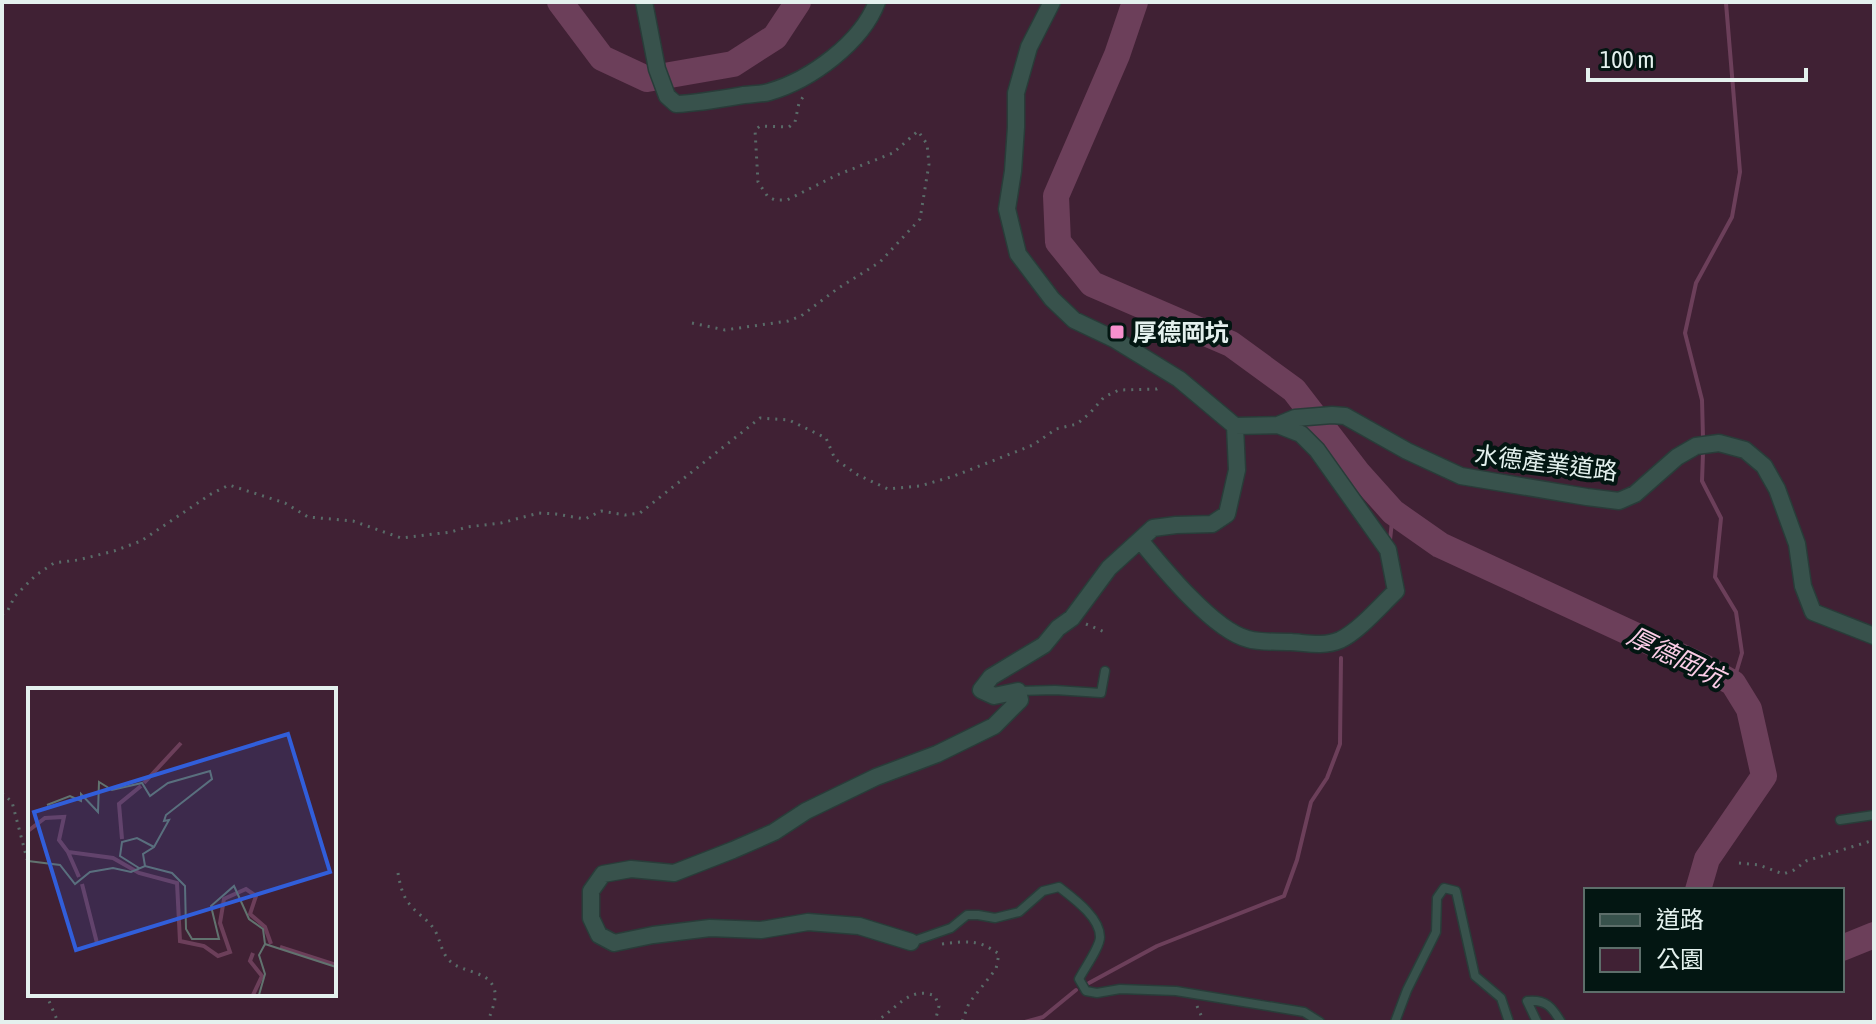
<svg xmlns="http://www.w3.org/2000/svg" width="1876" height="1024" font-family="'Asap Condensed','Noto Sans TC',sans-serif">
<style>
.green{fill:#402134;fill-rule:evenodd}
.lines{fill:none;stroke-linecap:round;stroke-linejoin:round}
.stream{stroke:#6c3f5a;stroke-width:4}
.river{stroke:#6c3f5a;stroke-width:26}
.service-casing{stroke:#293c39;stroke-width:11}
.minor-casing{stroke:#293c39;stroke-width:19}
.path{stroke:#596b68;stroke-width:3;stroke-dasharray:2 6;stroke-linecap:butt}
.service{stroke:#38524c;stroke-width:8}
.minor{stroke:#38524c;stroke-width:16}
.poi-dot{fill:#f790ce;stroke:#031612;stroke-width:3}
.labels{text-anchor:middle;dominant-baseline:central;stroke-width:8;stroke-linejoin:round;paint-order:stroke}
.poi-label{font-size:24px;font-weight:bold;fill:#e4f1ee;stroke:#031612;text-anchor:start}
.street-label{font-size:24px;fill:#e4f1ee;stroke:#031612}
.water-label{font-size:26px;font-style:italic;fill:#fbcce6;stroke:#031612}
.inset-river{fill:none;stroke:#6c3f5a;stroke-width:4}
.inset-road{fill:none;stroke:#61736f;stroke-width:2}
.view{fill:#315eda;fill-opacity:0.15;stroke:#315eda;stroke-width:4}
.inset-edge{fill:none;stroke:#e4f1ee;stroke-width:4}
</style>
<rect width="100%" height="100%" fill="#0a1f1b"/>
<path class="green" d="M2,2H1874V1022H2ZM30,690H334V994H30ZM1586,890H1842V990H1586Z"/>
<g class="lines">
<path class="stream" d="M1703,438L1702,400L1685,333L1696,283L1732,217L1740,172L1726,3
M1703,453L1702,481L1721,518L1715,577L1736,612L1742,653L1733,683
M1390,540L1393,512
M1089,983L1157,946L1284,896L1297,860L1311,802L1327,778L1340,744L1341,658
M1025,1022L1043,1017L1076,990"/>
<path class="river" d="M560,2L602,58L647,79L733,64L775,37L798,2
M1135,2L1117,55L1056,196L1058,242L1092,284L1231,344L1294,390L1358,473L1393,512L1440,545L1706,668L1733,683L1749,709L1764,776L1707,859L1698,890
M1842,948L1874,935"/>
<g class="service-casing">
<path id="service" d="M1018,691L1055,690L1101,693L1105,671
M1840,820L1874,815
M911,942L951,928L967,915H978L995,918L1019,912L1043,891L1059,887C1073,898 1100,917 1100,937C1100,947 1084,969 1079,979L1086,991L1097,993L1120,989L1176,991L1304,1012L1320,1022
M1395,1022L1407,990L1436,932L1437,898L1444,888L1456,891L1475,976L1501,998L1509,1022
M1537,1022L1527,1001C1546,999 1552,1007 1561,1022"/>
</g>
<g class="minor-casing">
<path id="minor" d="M644,2L657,69L667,96L676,104C699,103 721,99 744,95C753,94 762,94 769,92C811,80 862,42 877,2
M1052,2L1029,47L1016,93V127L1013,171L1007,209L1018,254L1052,299L1074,320L1114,339L1179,379L1235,426L1278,425L1295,418L1332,415L1345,416L1407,451L1461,476L1587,497L1619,501L1635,494L1677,457L1696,446L1719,443L1745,450L1764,466L1777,489L1797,544L1803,586L1813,612L1874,636
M1140,540C1162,567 1214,631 1248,639C1261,643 1277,641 1291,642C1307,643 1324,647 1340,640C1359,631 1380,606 1396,591L1388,550L1317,450L1301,434L1278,425
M911,942L859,926L808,922L761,930L710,928L653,935L614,943L599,935L591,918V891L603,874L631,869L674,873L733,850L774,832L806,811L876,777L937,754L994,726L1020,700L1018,691L994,696L981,690L991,677L1044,645L1058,628L1072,618L1109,568L1153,528L1176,525L1212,524L1227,514L1237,470L1235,426"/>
</g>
<path class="path" d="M692,323L725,330L788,321L801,316L837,289L880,262L920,219L929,164L927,144L918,131L893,153L837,175L787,200H775L768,197L758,182L755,130L760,126L789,127L795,122L799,103L805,94
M2,615L8,610L15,596L36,575L54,563L78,560L114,551L141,541L211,494L229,485L285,503L308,517L353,521L401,538L451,532L467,527L501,523L539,513L556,514L585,519L601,511L625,515L640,513L760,418L789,420L826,438L835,459L858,475L888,489L920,486L954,476L1033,445L1056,429L1077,424L1090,413L1104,397L1119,390L1157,389L1161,387
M1086,624L1107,633
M2,793L12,802L27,859L30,864
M1739,863L1759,865L1783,874L1794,870L1806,861L1874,840
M398,873C400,885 403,898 412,907C419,915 428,920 434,929C441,940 441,954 451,962C462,972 486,971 493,986C499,997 491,1011 488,1022
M942,944C967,941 978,939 999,954L996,969L969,1003L962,1022
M46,994L58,1022
M1197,1006L1204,1022
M875,1022C896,1010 909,985 935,996L939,1006L935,1022"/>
<use href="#service" class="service"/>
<use href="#minor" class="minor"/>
</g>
<rect class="poi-dot" x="1109" y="324" width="16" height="16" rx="4"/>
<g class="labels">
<g class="poi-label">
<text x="1133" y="332">厚德岡坑</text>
</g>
<g class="street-label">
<text transform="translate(1546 463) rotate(7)">水德產業道路</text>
</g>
<g class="water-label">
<text transform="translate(1676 657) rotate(26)">厚德岡坑</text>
</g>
</g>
<g transform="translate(28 688)">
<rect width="308" height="308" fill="#0a1f1b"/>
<path d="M0,1H308V307H0Z" fill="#402134"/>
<path class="inset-river" d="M116,95L153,55M0,143L17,130L36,129L31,152L40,164L85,170L111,185L149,195L152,253L176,258L190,268L202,264L192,235L196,211L218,201L228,208L222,226L237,239L243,256M94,151L91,116L113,98M40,164L51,189M54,196L69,255M252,259L308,277M225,265L222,273L234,288L225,307"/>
<path class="inset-road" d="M19,117L42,108L53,113V106L70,124L71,94L84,102L114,95L122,108L140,95L182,83L184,91L138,127L136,133L141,132L126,159L115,166L117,178M0,173L32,177L47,196L62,184L85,180L103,184L117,178L144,185L157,198L158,241L164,251H191L183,218L206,198L221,231L235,241L237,256M111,180L92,168L94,154L109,150L126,159M237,256L308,279M231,307L237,286L231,267L237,256"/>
<path class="view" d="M260,46L302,184L48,262L6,124Z"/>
<rect width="308" height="308" class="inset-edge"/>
</g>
<rect width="1876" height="1024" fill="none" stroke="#e4f1ee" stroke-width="8"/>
<rect x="1584" y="888" width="260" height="104" fill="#031612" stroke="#5d6e6a" stroke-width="2"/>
<rect x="1600" y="914" width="40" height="12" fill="#38524c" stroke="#5d6e6a" stroke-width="2"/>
<text x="1656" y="928" font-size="24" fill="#e4f1ee">道路</text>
<rect x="1600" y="948" width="40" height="24" fill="#402134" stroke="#5d6e6a" stroke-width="2"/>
<text x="1656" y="968" font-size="24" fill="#e4f1ee">公園</text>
<path d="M1588 68v12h218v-12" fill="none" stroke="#e4f1ee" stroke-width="4"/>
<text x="1600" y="68" font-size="24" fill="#e4f1ee" stroke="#031612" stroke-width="6" paint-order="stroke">100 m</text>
</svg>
